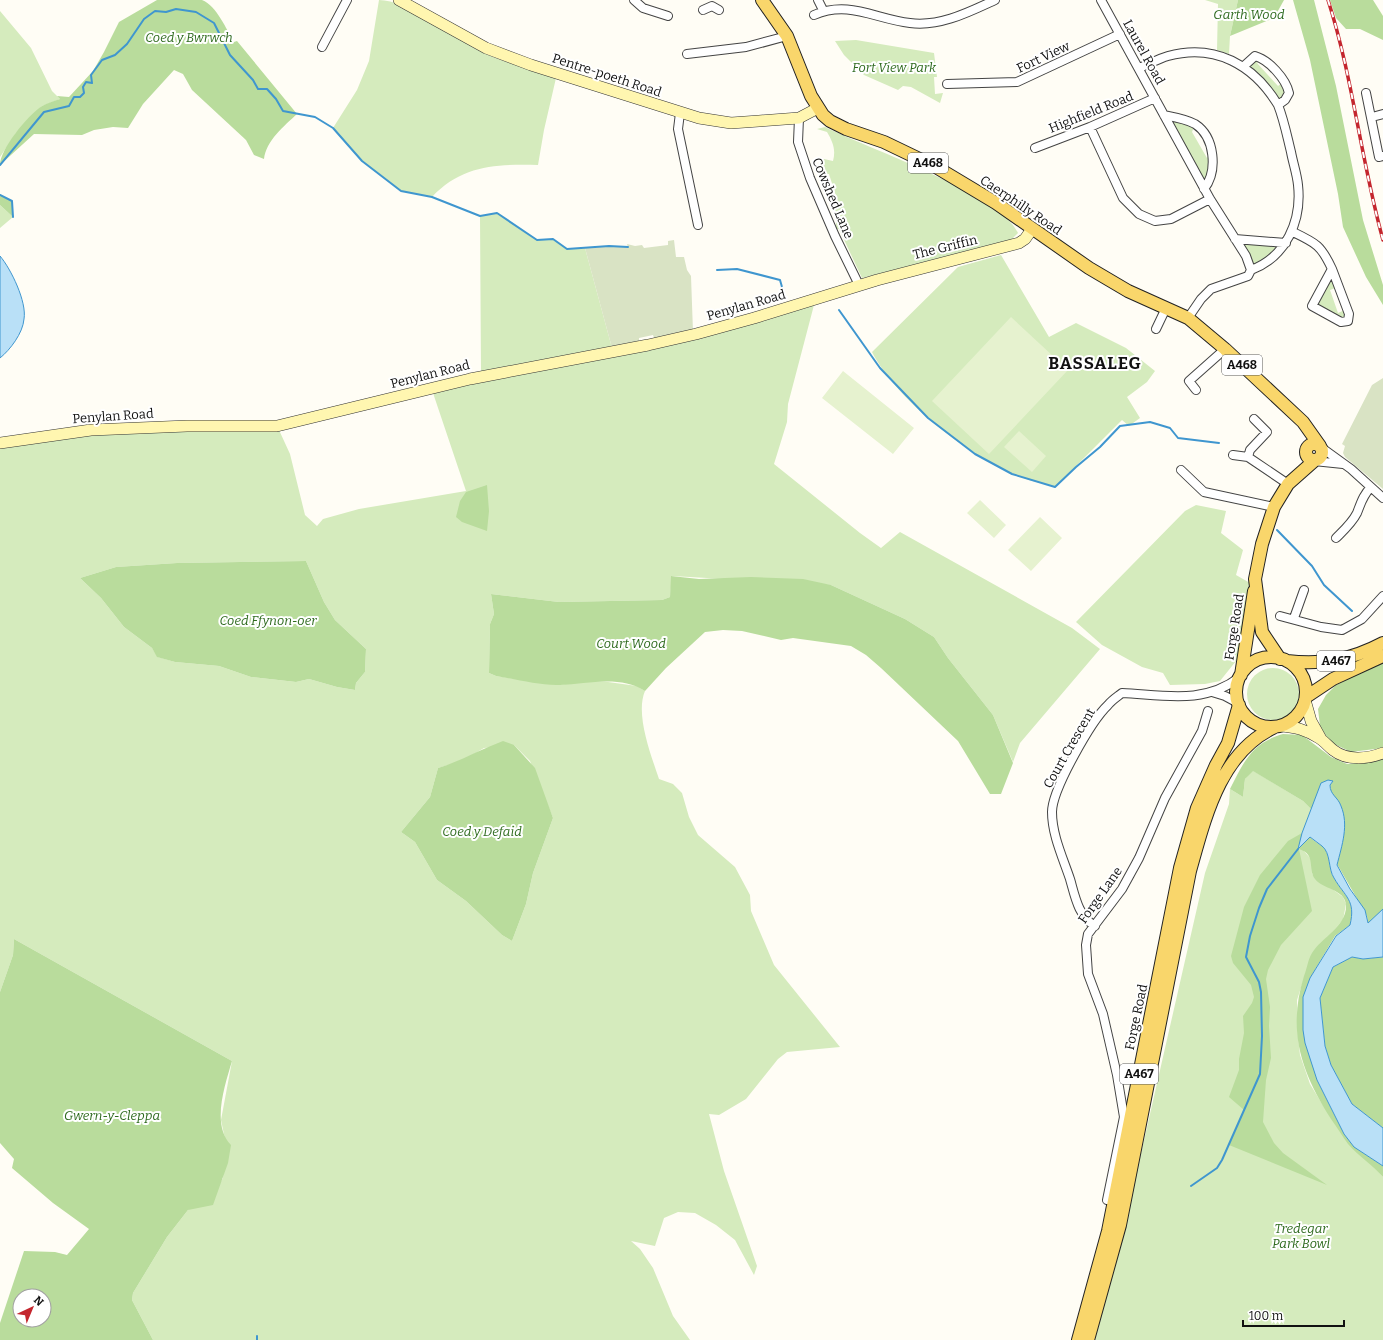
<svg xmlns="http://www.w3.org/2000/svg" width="1383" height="1340" font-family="Bitter,serif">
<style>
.green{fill:#d5ebbd;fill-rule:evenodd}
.forest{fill:#b9dc9c;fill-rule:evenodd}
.cemetery{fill:#d9e3c4}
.pitch{fill:#e6f2cf}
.water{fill:#b9e0f7;stroke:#3f96cf}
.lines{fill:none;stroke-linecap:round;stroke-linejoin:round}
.stream{stroke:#3f96cf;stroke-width:2}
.street-casing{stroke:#444;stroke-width:10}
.secondary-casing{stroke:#333;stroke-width:12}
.primary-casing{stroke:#222;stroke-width:14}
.street{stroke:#fff;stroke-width:8}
.secondary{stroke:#fff6b0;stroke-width:11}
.primary{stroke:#f9d66b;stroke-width:12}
.rail-casing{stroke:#c4262e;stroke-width:3.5}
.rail{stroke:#fff;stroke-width:2;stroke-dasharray:6;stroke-linecap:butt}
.labels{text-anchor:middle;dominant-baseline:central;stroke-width:4;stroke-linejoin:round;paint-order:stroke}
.shield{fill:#fff;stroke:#585858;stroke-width:1}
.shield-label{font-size:12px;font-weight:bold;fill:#111}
.park-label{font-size:13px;font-style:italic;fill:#2f6b1f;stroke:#fff}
.street-label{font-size:13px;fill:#111;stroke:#fff}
.district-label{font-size:17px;font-weight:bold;letter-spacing:1px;fill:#111;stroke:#fff}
</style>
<rect width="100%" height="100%" fill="#fffdf5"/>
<path class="green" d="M379,0C407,0 451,35 476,49C500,62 530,69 556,78L544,130L538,165C497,164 462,165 432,197L401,191L362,161L333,128L357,90L369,61Z
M1205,0H1238L1230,36L1229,54L1217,50L1218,4Z
M0,11L31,48L52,91L60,99L42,106L16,133L0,157Z
M856,40L934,53L937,77H934L935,94L943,93L940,103L911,87L903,86L898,90L864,75L844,55L835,41Z
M1262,58L1257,63L1278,86L1284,81L1288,87L1278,105L1244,66L1249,60Z
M1164,115L1195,124L1192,132L1207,158L1212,152L1204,189Z
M825,127C865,147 1002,195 1018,233L1010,241L862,278L839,229H836V218L829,198L836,196L829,174H826L819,160L824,159L833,161C836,150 833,142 827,132L817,129Z
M0,205L13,217L0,228Z
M497,213L537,240L553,239L567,249L585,248L612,348L481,372L480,216Z
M1235,239L1286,243L1251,270Z
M1001,255L1049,337L1076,323L1126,348L1155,371L1147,382L1127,397L1140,418L1129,426L1122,420L1055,487C1041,483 1025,480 1011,473C964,452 896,399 872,352L958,267Z
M1332,269L1338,287L1330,290L1338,313L1347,309L1348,321L1312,306Z
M814,305L788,404L787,422L774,464L860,533L881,548L900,532L1072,628L1100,649L1020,743L1013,762L993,715L948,658L934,637L905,619L831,585L672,576L670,597L662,600L559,602L491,594L494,614L490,624L489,673L496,676L560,685L577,682H608L637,686L645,691C635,714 651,755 659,779L673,784L682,793L689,817L698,835L735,867L750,895L751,911L774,965L840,1047L787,1052L778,1059L746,1099L719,1115L709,1114L724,1171L757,1266L754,1275L735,1240L716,1225L695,1213L678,1212L664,1218L655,1246L631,1241L640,1249L653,1268L673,1316L690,1340H153L132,1300L133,1293L167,1237L188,1210L218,1187L223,1178L225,1139L221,1120L232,1061L14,939L13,955L0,992V447L93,434L187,429L279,430L290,454L305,515L317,526L323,519L359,509L466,491L433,393L802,309ZM306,561L324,602L335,620L366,649L365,672L356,683L355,690L337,687L309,679L296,682L251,677L219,666L175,662L158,657L152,648L124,627L101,598L80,578L116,567L177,563ZM514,745L530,761L553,818L533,873L526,904L512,941L502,935L466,901L437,880L415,842L401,832L430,797L438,768L462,761L484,748Z
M1196,505L1226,511L1221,533L1243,550L1236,575L1250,583L1246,624L1240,656L1220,681L1205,684L1170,685L1163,673L1142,667L1102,645L1076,622L1185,511Z
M1247 694a26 26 0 1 1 52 0a26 26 0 1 1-52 0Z
M1252,770L1303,801L1312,810L1308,821L1304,851L1311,859L1312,874L1343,897L1346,904L1343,920L1312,954L1297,1000V1028L1300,1055L1310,1084L1324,1107L1383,1177V1340H1095L1129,1206L1205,873L1229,804L1230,789L1243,797L1245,779Z"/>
<path class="forest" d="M157,0C167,0 194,0 202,0C217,6 226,29 234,42L237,41L297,114C284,126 266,141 264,159L254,155L246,140L192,90L183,74L174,70L143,104L128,128L113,127L94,130L82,135L34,134L0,165C0,149 28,115 42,106C47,103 54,101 60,99L57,96L69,97L93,71L104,52L119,22Z
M1238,0H1284L1274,18L1230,36Z
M1293,0H1314L1336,86L1363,220L1383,285V305L1366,277L1343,227L1338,194L1310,60Z
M1330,0H1373L1383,16V40L1360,29H1346L1336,18Z
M0,195L12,201L13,217L0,205Z
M487,485L489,511L487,531L462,522L456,517L460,501L466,492Z
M306,561L324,602L335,620L366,649L365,672L356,683L355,690L337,687L309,679L296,682L251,677L219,666L175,662L157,657L152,648L124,627L101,598L80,578L116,567L177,563Z
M671,576L699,579L751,577L803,579L831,585L905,619L934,637L948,658L993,715L1013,763L1001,794H990L958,741L881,668L866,655L851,646L793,638L781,640L742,631L723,630L705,632L666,668L645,691C620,675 588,684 560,685C541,686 516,679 496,676L489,673L490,624L494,614L491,594L559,602L662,600L670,597Z
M1383,661V748L1351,752L1330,742L1320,726L1318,709L1326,695L1336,685Z
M1283,734L1302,735L1331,757L1347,764L1377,761L1383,758V909L1368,924L1367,916L1337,864L1341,805L1331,795L1330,784L1332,782L1321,783L1312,810L1303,801L1253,771L1245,779L1243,797L1230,789C1244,762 1251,743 1283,734Z
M503,741L514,745L535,768L553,818L533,873L526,904L512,941L502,935L466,901L437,880L415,842L401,832L430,797L438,768C461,761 481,749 503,741Z
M1302,833L1299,848L1310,837C1314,841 1318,843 1322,846C1331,853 1328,868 1334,878C1345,897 1356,900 1350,925L1335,936L1310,978L1317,1080L1344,1134L1354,1147L1383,1166V1177C1373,1165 1358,1156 1348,1144C1342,1136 1337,1127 1331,1119C1301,1072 1287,1031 1304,976C1307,969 1308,959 1312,953C1322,937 1347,926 1346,905C1345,889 1322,889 1315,879C1307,868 1317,855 1299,849L1312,911L1281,945L1268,970L1266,979L1270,1007L1269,1026L1271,1058L1266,1080L1263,1122L1274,1143L1283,1153L1327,1185L1229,1145L1244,1110L1229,1097L1239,1070V1059L1244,1033L1243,1016L1252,1003L1254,997L1251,985L1233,963L1231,956L1244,907L1260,875L1288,841Z
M14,939L232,1061C225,1085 211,1125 231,1145L228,1163L213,1205L188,1210L167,1237L133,1293L132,1300L153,1340H0V1323L24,1251L55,1252L67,1255L89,1229L53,1203L12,1168L14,1159L0,1143V992L13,955ZM20,1296H44V1320H20Z
M1352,957L1363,959L1383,957V1128L1352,1104L1331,1065L1325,1046L1320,998L1333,967Z"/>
<path class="cemetery" d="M674,240L676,257H684L687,270L691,276L693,332L655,340L653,335L639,338V343L612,348L585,248L609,246L628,247L627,244L635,246L642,245L644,248L668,245V241Z
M1383,378V489L1345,457L1343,453L1345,446L1342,444L1372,385Z"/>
<path class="pitch" d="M1011,317L1068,370L989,454L932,401Z
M843,371L914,428L893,454L822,398Z
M1019,431L1046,456L1032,472L1004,447Z
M980,500L1006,525L994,538L967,513Z
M1040,517L1062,538L1031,571L1008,550Z"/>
<path class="water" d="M0,256C11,269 27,302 24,319C23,333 10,350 0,358Z
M1328,780L1333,781L1330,785C1330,795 1338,797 1341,806C1349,825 1342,845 1337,865L1350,889L1365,910L1368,923L1383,909V957L1363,959L1352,957L1333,967L1320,998L1325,1046L1331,1065L1352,1104L1383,1128V1166L1354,1147L1344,1134L1317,1080L1305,1043L1303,1030V997L1310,978L1336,936L1350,925C1356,900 1345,897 1334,878C1328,869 1331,853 1322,846C1318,843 1314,840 1310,837L1298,849L1302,833L1321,783Z"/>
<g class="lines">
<path class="stream" d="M0,165L44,112L69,106L74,97H80L84,93L83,87L86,82L92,83L91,75L102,60L115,55L127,44L144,19L155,11L166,12L176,9L196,12L214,23L230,55L253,80L258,89H267L276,99L283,111L315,117L333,128L362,161L401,191L432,197L480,216L497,213L537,240L553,239L567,249L609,246L628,247
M0,195L12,201L13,217
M717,270L737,269L780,280L784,294
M839,310L880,368L928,418L975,454L1012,474L1055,487L1076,467L1100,447L1120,426L1150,422L1170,428L1178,438L1219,443
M1277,530L1312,566L1324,585L1352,611
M1191,1186L1217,1168L1222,1160L1260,1074L1262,1036L1261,992L1259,982L1246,957L1250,936L1259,908L1267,889L1298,849
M257,1340V1336"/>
<g class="street-casing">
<path id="street" d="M634,0L643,8L668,16
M818,0L823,10
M1101,0L1210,199L1246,256L1251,270
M703,10L712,6L719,10
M814,15C849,0 875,19 910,23C940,27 969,12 995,0
M322,47L347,0
M687,54L746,47L787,36
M1244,66L1255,56C1269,60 1286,79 1289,93L1285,100L1278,105
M1139,68C1149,64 1158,59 1168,56C1215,43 1254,65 1278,105C1284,120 1287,136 1291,152C1293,163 1297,174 1298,185C1302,221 1286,257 1251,270
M947,84L1017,82L1120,34
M1366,93L1379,157L1383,156
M680,113L678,129L698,225
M1164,115C1174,117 1186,119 1195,124C1215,137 1218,171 1204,189
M1372,117L1383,114
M799,118L798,142L810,178L835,236L859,285
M1090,127L1123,198L1139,214L1155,221L1171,219L1210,199
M1035,148L1090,127L1155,98
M1293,232C1316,243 1321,245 1332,269L1312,306L1341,322L1348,321L1349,314L1332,269
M1235,239L1286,243
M1188,318L1201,299L1211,289L1248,276L1251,270
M1156,329L1166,308
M1196,390L1189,381L1225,349
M1322,448L1351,469L1383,498
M1233,455L1248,457L1288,484
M1248,457L1250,450L1267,432L1254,419
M1314,461L1343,464
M1181,470L1204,492L1274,507
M1336,538C1344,530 1352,523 1357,513C1361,503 1363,495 1371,487
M1280,616L1321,627L1342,630L1362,619L1383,596
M1294,618L1304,590
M1212,692L1225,696L1238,703
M1095,926C1078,916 1075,896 1070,879C1063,858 1052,835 1052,812C1052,790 1091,721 1108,705C1112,700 1117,697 1122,693C1164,695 1204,705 1240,677
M1107,1200L1124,1117L1117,1075L1103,1014L1088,974L1086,945L1088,934L1122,889L1139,858L1165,798L1202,731L1208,711"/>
</g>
<g class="secondary-casing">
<path id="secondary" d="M399,0L486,48L531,65L699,118L731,123L759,121L799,118L818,108
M0,443L91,430L187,426H277L470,379L648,345L696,334L754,318L877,280L1019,243L1025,239L1032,229
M1305,700L1311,721L1321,739
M1281,726C1296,727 1306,730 1319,738C1324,741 1328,746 1333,750C1347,761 1367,759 1383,753"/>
</g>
<g class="primary-casing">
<path id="primary" d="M762,0L787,36L811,96L823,115L830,121L846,129L884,142L936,167L996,203L1089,268L1128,291L1188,318L1225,349L1303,422L1320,446
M1306 452a8 8 0 1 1 16 0a8 8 0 1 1-16 0Z
M1236 692a35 35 0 1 1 70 0a35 35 0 1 1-70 0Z
M1280,659L1262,632L1255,579L1262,544L1274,507L1288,484L1314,461
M1287,661C1322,665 1351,660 1383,643
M1241,675L1254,591
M1306,697L1333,679L1383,656
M1078,1340L1108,1231L1180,868L1197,808L1216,765L1228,743L1239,705
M1088,1340L1120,1225L1190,871C1205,818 1220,752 1275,727"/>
</g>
<use href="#street" class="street"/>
<use href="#secondary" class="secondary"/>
<use href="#primary" class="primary"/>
<g class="rail-casing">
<path id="rail" d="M1328,0C1353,78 1361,161 1383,240"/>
</g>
<use href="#rail" class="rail"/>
</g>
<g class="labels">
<g class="shield">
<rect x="908" y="153" width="40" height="20" rx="3"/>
<rect x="1222" y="355" width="40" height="20" rx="3"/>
<rect x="1317" y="651" width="38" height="20" rx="3"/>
<rect x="1120" y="1064" width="38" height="20" rx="3"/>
</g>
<g class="shield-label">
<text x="928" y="163">A468</text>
<text x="1242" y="365">A468</text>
<text x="1336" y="661">A467</text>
<text x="1139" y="1074">A467</text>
</g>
<g class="park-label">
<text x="1249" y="14">Garth Wood</text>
<text x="189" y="37">Coed y Bwrwch</text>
<text x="894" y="67">Fort View Park</text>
<text x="268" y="620">Coed Ffynon-oer</text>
<text x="631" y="643">Court Wood</text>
<text x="482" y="831">Coed y Defaid</text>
<text x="112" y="1115">Gwern-y-Cleppa</text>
<text x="1301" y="1228">Tredegar<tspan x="1301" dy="15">Park Bowl</tspan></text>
</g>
<g class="street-label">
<text transform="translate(1144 52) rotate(61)">Laurel Road</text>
<text transform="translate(1043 57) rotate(-25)">Fort View</text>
<text transform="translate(607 75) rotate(18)">Pentre-poeth Road</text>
<text transform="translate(1091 112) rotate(-22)">Highfield Road</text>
<text transform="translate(833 198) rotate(67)">Cowshed Lane</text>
<text transform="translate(1021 205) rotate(34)">Caerphilly Road</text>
<text transform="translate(945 247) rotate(-14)">The Griffin</text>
<text transform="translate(746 305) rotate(-16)">Penylan Road</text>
<text transform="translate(430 374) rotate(-14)">Penylan Road</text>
<text transform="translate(113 416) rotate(-4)">Penylan Road</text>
<text transform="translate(1234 627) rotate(-81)">Forge Road</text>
<text transform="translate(1069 748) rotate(-60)">Court Crescent</text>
<text transform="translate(1100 895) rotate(-55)">Forge Lane</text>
<text transform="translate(1136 1017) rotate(-78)">Forge Road</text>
</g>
<g class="district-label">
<text x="1095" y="363">BASSALEG</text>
</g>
</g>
<g transform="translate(32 1308) rotate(44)"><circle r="19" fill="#ffffff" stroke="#a0a0a0"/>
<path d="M0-3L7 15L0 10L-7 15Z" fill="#c4262e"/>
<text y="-6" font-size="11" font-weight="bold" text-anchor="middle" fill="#111111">N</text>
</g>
<path d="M1243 1320v6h101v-6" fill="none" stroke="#111111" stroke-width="2"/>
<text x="1249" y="1320" font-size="12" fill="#111111" stroke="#ffffff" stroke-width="3" paint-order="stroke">100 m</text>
</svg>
